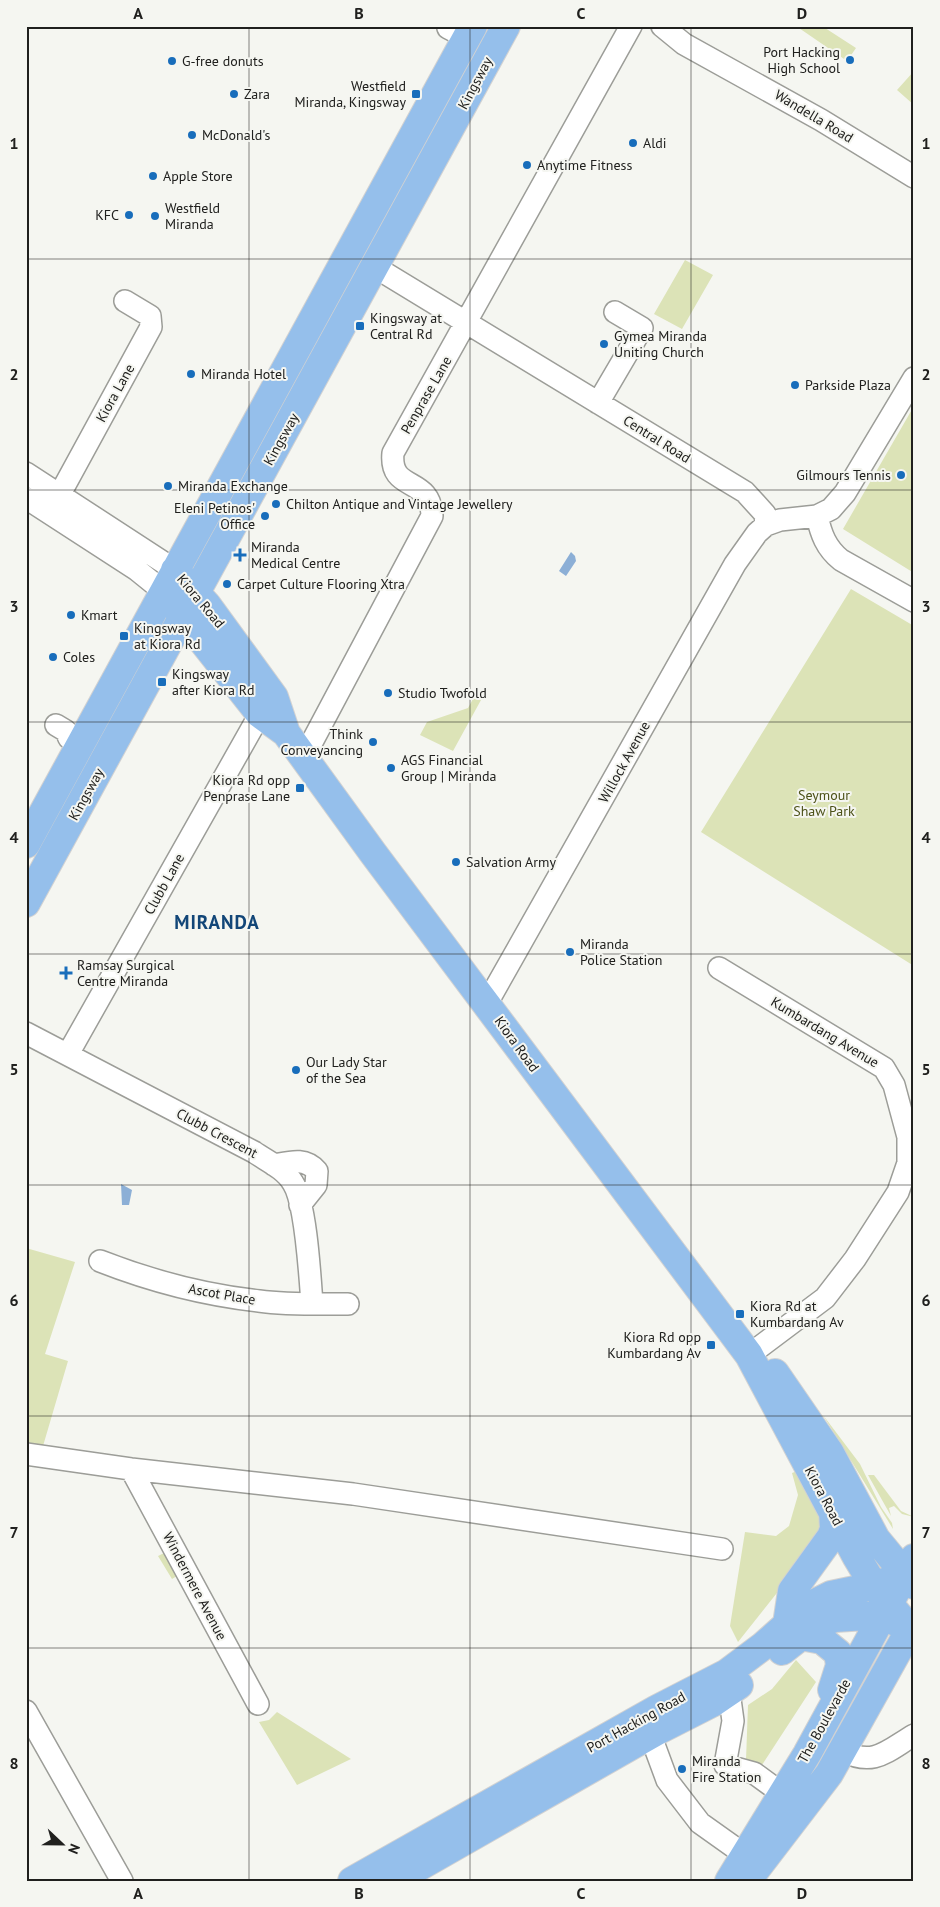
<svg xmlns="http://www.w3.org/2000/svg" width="940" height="1907" font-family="'PT Sans',sans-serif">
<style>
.green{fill:#dce3b7}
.water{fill:#8cafd6}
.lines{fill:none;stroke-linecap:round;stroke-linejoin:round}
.minor-casing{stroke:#9c9d98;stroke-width:24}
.major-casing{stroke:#d2d2d2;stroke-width:30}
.minor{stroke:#fff;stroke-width:21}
.major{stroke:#95bfeb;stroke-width:28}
.grid{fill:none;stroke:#20201e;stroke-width:1;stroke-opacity:0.55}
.poi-dot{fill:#186dbb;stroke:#f5f6f1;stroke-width:2}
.labels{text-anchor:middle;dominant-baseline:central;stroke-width:4;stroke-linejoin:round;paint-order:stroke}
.poi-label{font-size:14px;fill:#20201e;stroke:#f5f6f1;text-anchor:start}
.street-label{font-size:14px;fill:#20201e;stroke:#f5f6f1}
.park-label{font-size:14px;fill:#4d5219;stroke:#f5f6f1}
.district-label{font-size:19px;font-weight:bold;letter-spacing:1px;fill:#124678;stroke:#f5f6f1}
.neatline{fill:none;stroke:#20201e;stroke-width:2}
.grid-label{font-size:16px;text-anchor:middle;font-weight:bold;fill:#20201e}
</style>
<rect width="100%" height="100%" fill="#f5f6f1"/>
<path class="green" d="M796,26H822L856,48L847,61Z
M914,71V105L897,90Z
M685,260L713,275L682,329L654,314Z
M914,406V573L843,529Z
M851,589L914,626V966L701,832Z
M474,697L481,700L453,751L420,735L427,722L468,708Z
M26,1248L75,1262L45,1354L68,1361L43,1446L26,1443Z
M823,1415L860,1464L881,1507L892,1523L893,1529Z
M800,1470L827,1520L792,1574L738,1642L730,1626L745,1532L776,1536L789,1526L798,1495L792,1473Z
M868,1475H874L901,1511L914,1517L902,1514L894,1506L889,1508L891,1516Z
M164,1553L177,1576L172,1579L158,1556Z
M796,1660L816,1682L760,1768L746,1760L748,1705L772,1689Z
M277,1712L351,1759L297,1785L259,1722L269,1720Z"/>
<path class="water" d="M571,552L575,556L576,561L566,576L559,571Z
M121,1184L132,1190L129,1205H122Z"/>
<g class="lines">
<g class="minor-casing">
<path id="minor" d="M662,26L684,44L821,120L914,177
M448,28L467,38
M375,267L745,492L765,514L766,525L780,520L817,516C821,534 826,548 841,560L914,601
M598,403L642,328L615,312
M26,473L175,570
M60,494L151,327L150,316L125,301
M26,498L137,570L163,591
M817,516L831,509L845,493L914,378
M56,725L66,731L69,738L80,745
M304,757L432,516C431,475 389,493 393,453L631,26
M719,968L884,1068L894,1085L908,1137V1163L898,1192L855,1259L825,1298L749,1355
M487,1003L735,564L757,533L766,525
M26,1033L254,1152C267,1161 285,1169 293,1183C306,1203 310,1277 312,1304
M68,1054L260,714
M274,1165C290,1162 305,1157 317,1171L316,1185L300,1205
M100,1261C151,1281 205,1295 259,1301C288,1305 318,1304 348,1304
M26,1454L131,1469L353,1494L722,1549
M131,1469L258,1704
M729,1692L733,1721L725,1765L754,1773L795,1803
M26,1711L122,1881
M650,1734L667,1780L700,1823L745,1855
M843,1751C874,1767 887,1751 914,1735"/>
</g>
<g class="major-casing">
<path id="major" d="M175,570L207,605L274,697L286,733L373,853L749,1355L856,1556L874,1586L910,1629
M174,605L260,714L286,733
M26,844L473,26
M26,903L506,26
M775,1373L830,1453L876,1539L914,1585
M787,1624L792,1591L831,1537L834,1529L833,1511
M801,1636L822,1640L838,1653L840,1665L832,1690
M782,1651L814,1626L835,1618L882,1615L906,1627
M352,1881L657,1709L727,1673L763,1646L799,1614L817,1602L831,1595L874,1586L903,1575
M394,1881L657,1731L714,1702L739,1685
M729,1881L807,1754L914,1558
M747,1881L829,1774L914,1622"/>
</g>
<use href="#minor" class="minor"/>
<use href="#major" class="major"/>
</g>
<path class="grid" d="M249,26V1881M470,26V1881M691,26V1881M26,259H914M26,490H914M26,722H914M26,954H914M26,1185H914M26,1416H914M26,1648H914"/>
<g class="poi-dot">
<circle cx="850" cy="60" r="5"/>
<circle cx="172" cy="61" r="5"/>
<circle cx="234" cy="94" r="5"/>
<rect x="411" y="89" width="10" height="10" rx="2.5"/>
<circle cx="192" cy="135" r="5"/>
<circle cx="633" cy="143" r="5"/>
<circle cx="527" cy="165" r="5"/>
<circle cx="153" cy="176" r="5"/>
<circle cx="129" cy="215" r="5"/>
<circle cx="155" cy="216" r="5"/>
<rect x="355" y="321" width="10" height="10" rx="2.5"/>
<circle cx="604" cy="344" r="5"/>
<circle cx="191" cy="374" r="5"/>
<circle cx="795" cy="385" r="5"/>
<circle cx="901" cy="475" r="5"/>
<circle cx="168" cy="486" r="5"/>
<circle cx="276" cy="504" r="5"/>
<circle cx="265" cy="516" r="5"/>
<path d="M237.5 547.5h5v5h5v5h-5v5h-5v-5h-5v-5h5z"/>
<circle cx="227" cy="584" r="5"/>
<circle cx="71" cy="615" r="5"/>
<rect x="119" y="631" width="10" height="10" rx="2.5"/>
<circle cx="53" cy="657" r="5"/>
<rect x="157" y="677" width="10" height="10" rx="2.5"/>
<circle cx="388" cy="693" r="5"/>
<circle cx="373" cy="742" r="5"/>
<circle cx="391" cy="768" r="5"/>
<rect x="295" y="783" width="10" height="10" rx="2.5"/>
<circle cx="456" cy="862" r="5"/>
<circle cx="570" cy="952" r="5"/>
<path d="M63.5 965.5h5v5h5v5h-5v5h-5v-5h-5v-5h5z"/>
<circle cx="296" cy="1070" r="5"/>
<rect x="735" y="1309" width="10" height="10" rx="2.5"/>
<rect x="706" y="1340" width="10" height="10" rx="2.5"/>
<circle cx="682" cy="1769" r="5"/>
</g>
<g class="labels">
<g class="poi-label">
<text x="840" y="52" text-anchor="end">Port Hacking<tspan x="840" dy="16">High School</tspan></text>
<text x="182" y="61">G-free donuts</text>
<text x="406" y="86" text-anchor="end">Westfield<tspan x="406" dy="16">Miranda, Kingsway</tspan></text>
<text x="244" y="94">Zara</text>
<text x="202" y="135">McDonald's</text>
<text x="643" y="143">Aldi</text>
<text x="537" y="165">Anytime Fitness</text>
<text x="163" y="176">Apple Store</text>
<text x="165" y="208">Westfield<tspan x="165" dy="16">Miranda</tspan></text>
<text x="119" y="215" text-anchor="end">KFC</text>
<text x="370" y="318">Kingsway at<tspan x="370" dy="16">Central Rd</tspan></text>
<text x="614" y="336">Gymea Miranda<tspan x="614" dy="16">Uniting Church</tspan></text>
<text x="201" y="374">Miranda Hotel</text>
<text x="805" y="385">Parkside Plaza</text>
<text x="891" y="475" text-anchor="end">Gilmours Tennis</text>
<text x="178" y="486">Miranda Exchange</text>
<text x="286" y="504">Chilton Antique and Vintage Jewellery</text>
<text x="255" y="508" text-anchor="end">Eleni Petinos'<tspan x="255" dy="16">Office</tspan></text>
<text x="251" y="547">Miranda<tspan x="251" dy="16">Medical Centre</tspan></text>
<text x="237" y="584">Carpet Culture Flooring Xtra</text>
<text x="81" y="615">Kmart</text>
<text x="134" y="628">Kingsway<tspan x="134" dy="16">at Kiora Rd</tspan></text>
<text x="63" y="657">Coles</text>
<text x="172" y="674">Kingsway<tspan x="172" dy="16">after Kiora Rd</tspan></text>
<text x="398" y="693">Studio Twofold</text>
<text x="363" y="734" text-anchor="end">Think<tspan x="363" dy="16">Conveyancing</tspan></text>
<text x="401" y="760">AGS Financial<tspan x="401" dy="16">Group | Miranda</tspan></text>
<text x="290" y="780" text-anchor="end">Kiora Rd opp<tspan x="290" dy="16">Penprase Lane</tspan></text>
<text x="466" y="862">Salvation Army</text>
<text x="580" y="944">Miranda<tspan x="580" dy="16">Police Station</tspan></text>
<text x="77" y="965">Ramsay Surgical<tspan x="77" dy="16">Centre Miranda</tspan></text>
<text x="306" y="1062">Our Lady Star<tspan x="306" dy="16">of the Sea</tspan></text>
<text x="750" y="1306">Kiora Rd at<tspan x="750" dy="16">Kumbardang Av</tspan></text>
<text x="701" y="1337" text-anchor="end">Kiora Rd opp<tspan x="701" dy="16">Kumbardang Av</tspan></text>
<text x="692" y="1761">Miranda<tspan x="692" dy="16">Fire Station</tspan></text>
</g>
<g class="street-label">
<text transform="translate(475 83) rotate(-62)">Kingsway</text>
<text transform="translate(814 116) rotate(31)">Wandella Road</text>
<text transform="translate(115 393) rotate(-61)">Kiora Lane</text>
<text transform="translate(426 395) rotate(-60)">Penprase Lane</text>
<text transform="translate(281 439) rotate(-61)">Kingsway</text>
<text transform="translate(657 439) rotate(32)">Central Road</text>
<text transform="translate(201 601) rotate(50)">Kiora Road</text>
<text transform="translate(624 762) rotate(-61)">Willock Avenue</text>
<text transform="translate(86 794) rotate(-61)">Kingsway</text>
<text transform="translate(164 884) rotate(-61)">Clubb Lane</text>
<text transform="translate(825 1032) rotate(31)">Kumbardang Avenue</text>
<text transform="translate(517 1044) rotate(54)">Kiora Road</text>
<text transform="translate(217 1133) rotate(28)">Clubb Crescent</text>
<text transform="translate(222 1294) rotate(10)">Ascot Place</text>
<text transform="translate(824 1496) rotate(62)">Kiora Road</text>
<text transform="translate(195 1586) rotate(62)">Windermere Avenue</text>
<text transform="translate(824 1721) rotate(-61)">The Boulevarde</text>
<text transform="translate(636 1722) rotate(-29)">Port Hacking Road</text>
</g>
<g class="park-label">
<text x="824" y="795">Seymour<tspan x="824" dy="16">Shaw Park</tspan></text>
</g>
<g class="district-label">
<text x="217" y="922">MIRANDA</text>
</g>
</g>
<rect width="940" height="1907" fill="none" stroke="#f5f6f1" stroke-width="55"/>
<g transform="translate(62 1844) rotate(112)" stroke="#f5f6f1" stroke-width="4" paint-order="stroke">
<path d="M0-4L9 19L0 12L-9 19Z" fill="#20201e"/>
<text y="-8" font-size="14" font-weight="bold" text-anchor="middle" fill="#20201e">N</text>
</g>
<rect x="28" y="28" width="884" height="1852" class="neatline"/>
<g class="grid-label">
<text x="138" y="19">A</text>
<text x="359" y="19">B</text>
<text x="581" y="19">C</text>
<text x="802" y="19">D</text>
<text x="14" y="149">1</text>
<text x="926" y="149">1</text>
<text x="14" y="380">2</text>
<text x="926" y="380">2</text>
<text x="14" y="612">3</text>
<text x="926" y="612">3</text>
<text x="14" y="843">4</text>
<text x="926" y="843">4</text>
<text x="14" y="1075">5</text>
<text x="926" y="1075">5</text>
<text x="14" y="1306">6</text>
<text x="926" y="1306">6</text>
<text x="14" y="1538">7</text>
<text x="926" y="1538">7</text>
<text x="14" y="1769">8</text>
<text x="926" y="1769">8</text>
<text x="138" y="1899">A</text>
<text x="359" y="1899">B</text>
<text x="581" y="1899">C</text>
<text x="802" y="1899">D</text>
</g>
</svg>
